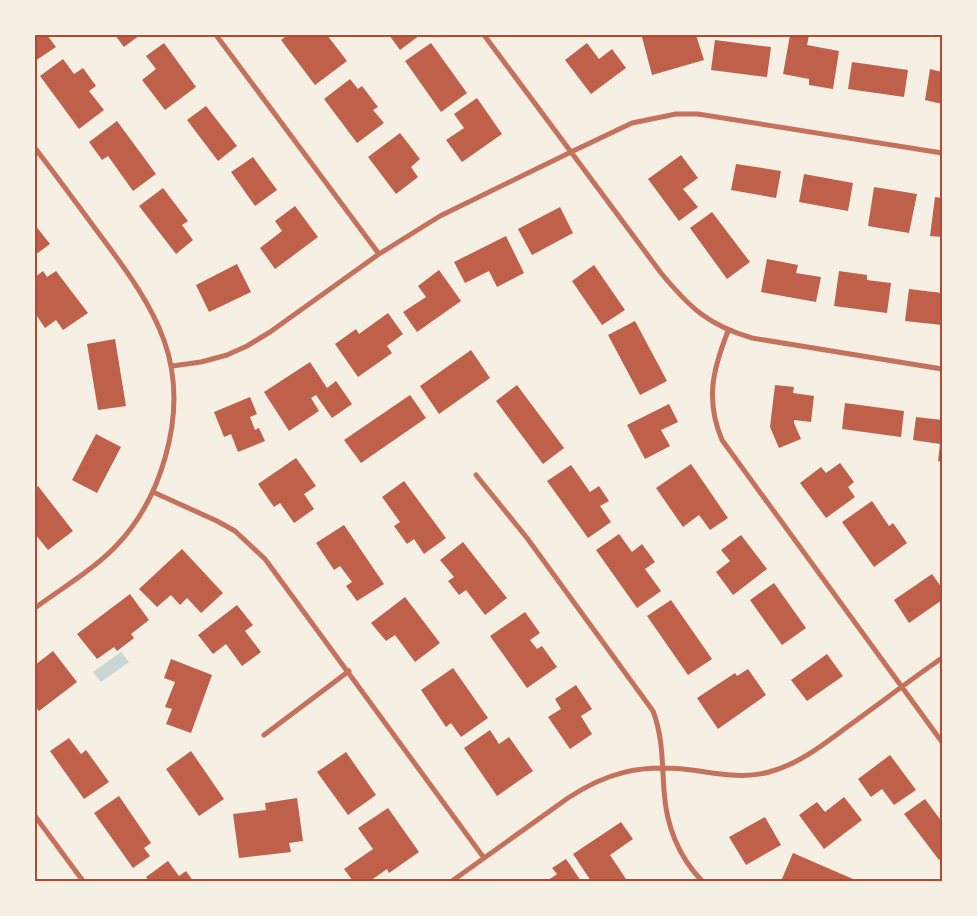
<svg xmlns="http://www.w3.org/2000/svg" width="977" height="916" font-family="Inter,sans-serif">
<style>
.water{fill:#c9d6d2}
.building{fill:#bf614a}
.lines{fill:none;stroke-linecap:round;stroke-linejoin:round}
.minor{stroke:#c5725c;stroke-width:5}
.neatline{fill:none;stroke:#b5482f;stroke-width:2}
</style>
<rect width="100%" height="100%" fill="#f6efe4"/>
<path class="water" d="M121,652L129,662L101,682L93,672Z"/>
<path class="building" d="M35,35H47L56,47L35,61Z
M115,35H140L124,47Z
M288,35H327L347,61L315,85L281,40Z
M389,35H420L400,50Z
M651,35H696L704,60L652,75L642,37Z
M790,35H809L807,45L839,51L833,89L809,85V79L783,74Z
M715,40L771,47L767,77L711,70Z
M164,43L196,87L165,110L142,80L156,69L146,56Z
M431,43L467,93L441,112L405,61Z
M587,43L599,59L612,49L626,68L591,94L565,60Z
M63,59L74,74L83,68L96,86L89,91L104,110L79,129L40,76Z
M852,62L908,70L904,97L848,89Z
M930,69L942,72V104L925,100Z
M350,79L358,89L362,86L378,107L373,110L384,123L357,143L324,99Z
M477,98L502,134L462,162L446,140L464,128L454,114Z
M206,106L237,146L218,161L187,120Z
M117,121L156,174L133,191L108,156L102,160L89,142Z
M400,133L420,159L411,167L418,177L396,194L368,157Z
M681,155L698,178L683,189L698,207L679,221L648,179Z
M253,157L277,190L255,206L231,172Z
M736,164L781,171L776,198L731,190Z
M804,174L853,183L848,211L799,202Z
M874,187L917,194L909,233L868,226Z
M163,188L188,221L182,225L193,240L176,254L139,206Z
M935,197L942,198V237L930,236Z
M295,206L318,237L275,269L260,248L282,231L275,221Z
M560,207L573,233L532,255L518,229Z
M712,212L750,262L727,279L690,228Z
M35,225L50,244L35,255Z
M506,236L524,273L497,287L489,271L465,283L454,262Z
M767,259L798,265L796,273L821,277L816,302L761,292Z
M237,264L251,292L209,312L196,285Z
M594,265L625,310L602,325L572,281Z
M439,270L461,301L417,332L403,312L426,297L418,286Z
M43,271L47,277L56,271L88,313L63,330L56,320L45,328L35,313V277Z
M839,271L867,275V280L891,283L887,313L834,306Z
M909,289L942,293V325L905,321Z
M388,313L403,334L387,346L392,353L358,377L335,344L356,329L359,334Z
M635,321L667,381L640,395L608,335Z
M115,339L126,406L98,410L87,344Z
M471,350L490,378L439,414L420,386Z
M310,362L327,388L336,381L352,404L332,418L316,395L311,398L319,411L289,431L264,392Z
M517,385L564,448L543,464L496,401Z
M775,385L794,387L793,393L814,396L811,422L794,420V423L801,439L779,448L770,427Z
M410,395L426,418L361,463L344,440Z
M250,397L257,414L250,417L255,430L259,428L265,441L238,452L231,434L224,437L214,412Z
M845,403L904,411L901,437L842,429Z
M669,404L678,422L661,430L670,446L645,459L627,425Z
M916,417L942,420V462L938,461L940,444L913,440Z
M96,434L121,447L97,493L72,480Z
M296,458L316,486L304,494L314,509L294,523L280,503L274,507L258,484Z
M840,463L854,482L848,487L855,497L826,518L800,483L821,467L826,473Z
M691,464L728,518L710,530L699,515L683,527L656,488Z
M571,465L590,492L599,486L609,501L600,506L611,522L588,538L547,481Z
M404,481L446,538L424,554L414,539L407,544L394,526L400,522L382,497Z
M38,486L73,531L48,550L35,534V488Z
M872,501L889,526L893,523L907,543L874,567L842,522Z
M344,525L384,584L357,601L346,586L352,582L340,566L334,570L316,543Z
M619,534L632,552L642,544L655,562L645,569L661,591L637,608L596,550Z
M741,535L767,569L733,595L716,572L730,561L721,550Z
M463,542L507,598L485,615L466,590L459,595L448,581L454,577L440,560Z
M182,549L223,593L201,613L187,598L180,605L171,595L157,607L139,589Z
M932,574L942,588V600L909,623L894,600Z
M774,583L806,628L782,645L750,600Z
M130,594L149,620L131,634L134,638L117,651L114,647L97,659L77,634Z
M405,597L440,643L415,662L395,635L386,641L371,623Z
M671,600L712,659L688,675L647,616Z
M237,605L253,625L245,631L261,652L242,666L226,644L213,654L198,635Z
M525,612L540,633L530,640L537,649L542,646L557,667L527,688L490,636Z
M53,651L77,682L39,711L35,706V665Z
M827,654L843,676L807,701L791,680Z
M171,659L212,675L191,733L166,724L172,709L165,707L175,682L164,678Z
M453,668L488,718L461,737L451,723L446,727L421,690Z
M748,669L766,695L718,729L697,698L735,673L737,676Z
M576,685L592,709L581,716L592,734L570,749L548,717L561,709L555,699Z
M490,730L499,744L509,737L533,771L497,796L464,748Z
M69,738L81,754L86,750L109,782L84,799L50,751Z
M191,751L224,799L199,816L166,769Z
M346,752L376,795L348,815L317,772Z
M890,755L916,790L894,805L882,789L871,797L858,779Z
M119,796L151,843L144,848L150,856L133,868L94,813Z
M844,797L862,820L824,849L799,815L817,802L825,812Z
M297,798L303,841L289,843L291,852L239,858L233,814L266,810L265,803Z
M925,799L942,822V857L939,860L904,814Z
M388,808L419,852L389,873L387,869L370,881H353L344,869L373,849L358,828Z
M765,817L781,845L746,865L729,837Z
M621,822L633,839L610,855L626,879L622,881H591L573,854Z
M793,853L853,879L852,881H781Z
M566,859L581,881H547L557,874L552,868Z
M168,861L179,876L186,871L193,881H149L146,877Z"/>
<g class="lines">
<path class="minor" d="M216,35L379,254
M484,35L661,273C690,308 708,325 752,338L942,369
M35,148C58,178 80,208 103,239C156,310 192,365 165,458C156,490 140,521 116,546C93,570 62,588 35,608
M728,331C713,369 705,400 722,440L942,742
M172,366L201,362L227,355L247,346L270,332L379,254L440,216L571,152L632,123L676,114H698L942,153
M476,475L527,538L653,711C663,737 662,763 664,790C666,824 678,856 702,881
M153,492L217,521L235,531L265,559L484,858
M264,735L349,671
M35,816L83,881
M452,881L568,798C606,773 638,765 683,769C712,772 741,780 769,772C799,764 823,745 847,727C879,704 910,680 942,658"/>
</g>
<rect width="977" height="916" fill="none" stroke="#f6efe4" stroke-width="72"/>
<rect x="36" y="36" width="905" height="844" class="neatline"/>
</svg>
